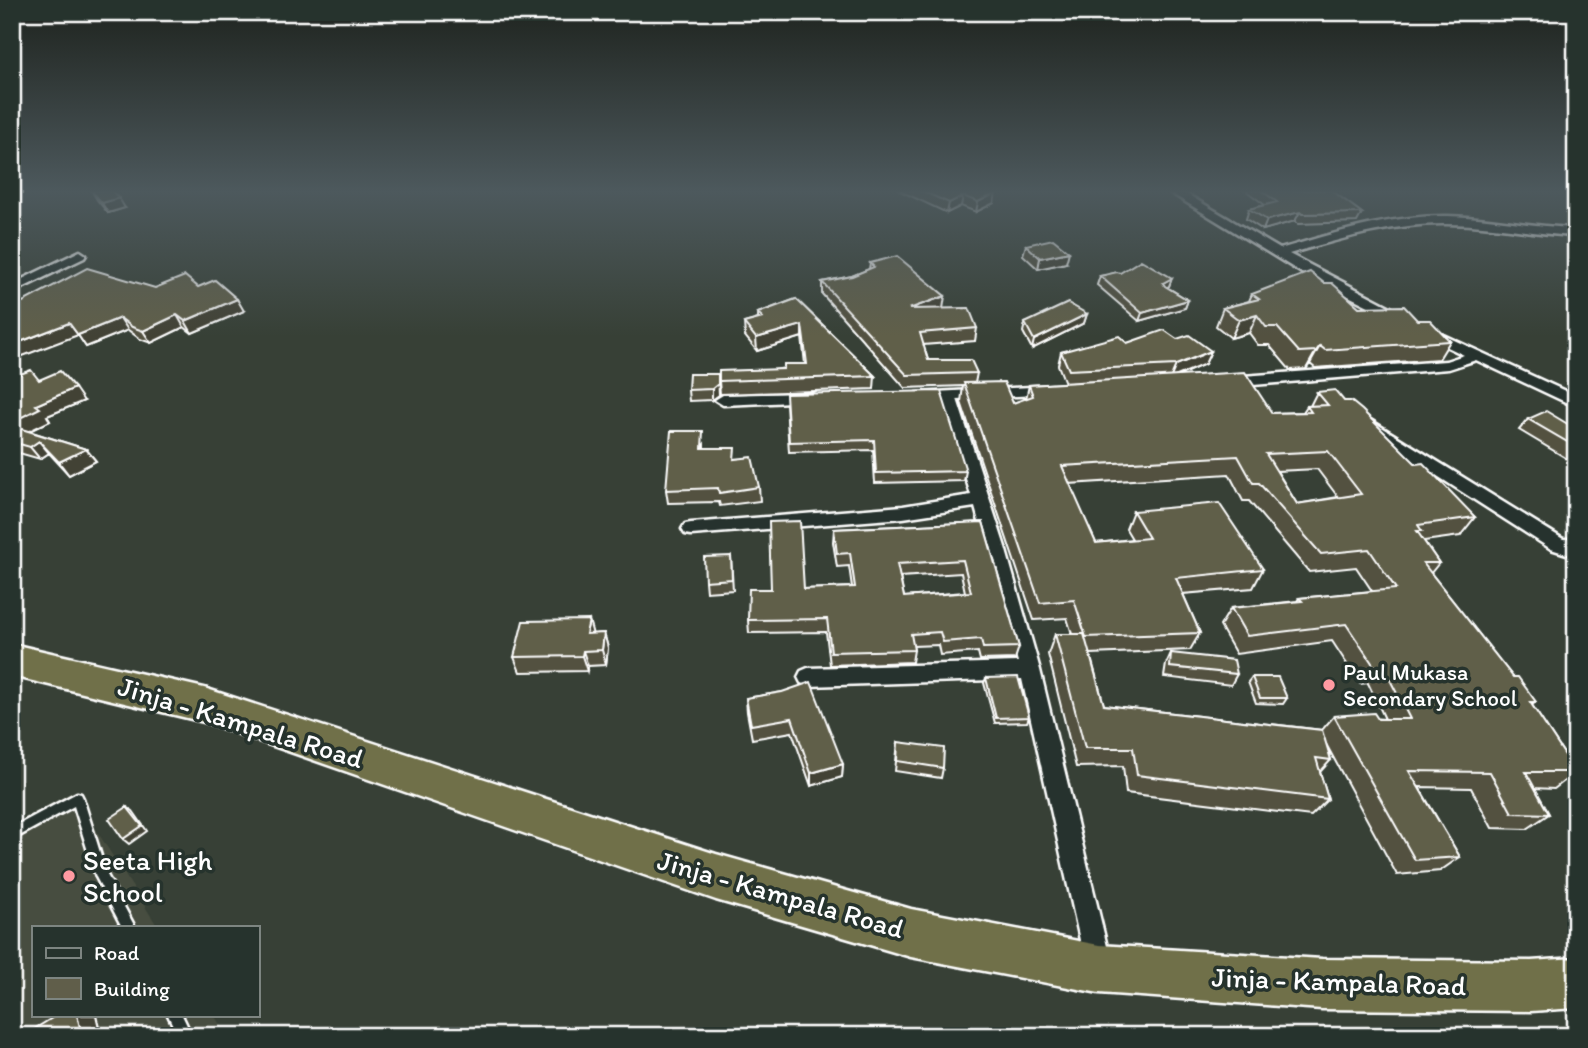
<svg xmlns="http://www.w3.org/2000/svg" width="1588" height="1048" font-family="Itim,sans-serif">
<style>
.built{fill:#474d40}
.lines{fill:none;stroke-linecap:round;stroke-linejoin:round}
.lane-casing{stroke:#fff;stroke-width:5}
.street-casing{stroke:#fff;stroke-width:5}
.highway-casing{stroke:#fff;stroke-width:5}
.lane{fill:#26332d;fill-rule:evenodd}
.street{fill:#26332d;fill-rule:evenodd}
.highway{fill:#70704a;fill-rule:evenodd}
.wall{fill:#535140;stroke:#fff;stroke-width:2;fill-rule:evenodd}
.shaded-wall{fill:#434234;stroke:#fff;stroke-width:2}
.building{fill:#605e4a;stroke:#fff;stroke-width:2;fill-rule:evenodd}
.poi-dot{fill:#ff9aa2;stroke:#26332d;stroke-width:2.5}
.labels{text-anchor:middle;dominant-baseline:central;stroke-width:7;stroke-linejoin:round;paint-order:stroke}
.poi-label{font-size:23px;fill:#fff;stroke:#26332d;text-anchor:start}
.near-street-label{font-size:28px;fill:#fff;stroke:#26332d}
.near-poi-label{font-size:28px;fill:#fff;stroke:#26332d;text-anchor:start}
</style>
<rect width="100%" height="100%" fill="#374036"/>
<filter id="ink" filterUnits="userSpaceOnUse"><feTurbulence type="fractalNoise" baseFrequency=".0143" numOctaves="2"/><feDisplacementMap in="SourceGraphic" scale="14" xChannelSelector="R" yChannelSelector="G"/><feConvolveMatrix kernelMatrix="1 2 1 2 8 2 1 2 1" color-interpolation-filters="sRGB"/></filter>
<g filter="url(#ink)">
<path class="built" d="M72,792L158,927H33V1015H214L227,1036H12V825Z"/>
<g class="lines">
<g class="lane-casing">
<path id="lane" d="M77,793L81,794L83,798L107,875L135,927H122L96,877L74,806L12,840V828Z
M168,1015H182L192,1036H178Z"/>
</g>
<g class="street-casing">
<path id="street" d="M1166,190H1180L1280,249C1335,233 1390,215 1448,216C1491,217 1533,227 1576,228V236C1533,234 1490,224 1447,224C1393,223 1340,239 1289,254L1404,314L1406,317L1399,321L1302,273Z
M80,251L86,255L84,258L12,293V284Z
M1430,329L1576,396V407L1476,360L1448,369L1229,387L1222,382L1229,377L1446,361L1464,355L1425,336V330Z
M1050,386L1055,388L1058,391L1055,394L957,399L1005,547L1040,670L1112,967L1108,976L1099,980L1090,976L1086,967L1022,679L808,686L801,683L798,677L801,671L808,668L1018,662L975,507L903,518L691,535L685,534L682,529L685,524L691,523L903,506L971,495L942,400L916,399L913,396L916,393Z
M809,393L814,395L817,398L814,401L723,405L715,400L723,395Z
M1367,418L1563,539H1576V553L1567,554L1551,549L1361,427L1359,423L1361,419Z"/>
</g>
<g class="highway-casing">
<path id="highway" d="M12,644L204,688L716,854L911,909L1099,945L1322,959L1531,961L1576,958V1008L1531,1011L1322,1009L1099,993L911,957L716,900L204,722L12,676Z"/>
</g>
<use href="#lane" class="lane"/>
<use href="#street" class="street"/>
<use href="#highway" class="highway"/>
</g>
<path class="wall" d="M91,190L125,208L108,213L97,200Z
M898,190H989L994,203L976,212L961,206L947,213Z
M1245,190H1331L1362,213L1357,222L1298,224L1295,221L1263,230L1246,219L1249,209L1265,205Z
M1026,245L1066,263L1038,269L1023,255Z
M870,263L943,309L977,328L975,341L923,345L928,360L977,373L975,383L1013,403L1026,399L1029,385L1065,383L1058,365L1061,352L1127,343L1177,339L1211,351L1205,364L1178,376L1272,413L1303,412L1307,406H1310L1317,392L1344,401L1475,517L1460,536L1424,541L1439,563L1431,573L1513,677L1536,702L1532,705L1576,772L1554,789L1535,788L1549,814L1527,829L1492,828L1471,788L1419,787L1460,857L1440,871L1397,875L1326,744L1331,760L1320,772L1328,799L1311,816L1126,793L1123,766L1076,767L1048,654L1055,634H1072L1067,618L1034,620L961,402L963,386L905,388L822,294V282L852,276L869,269ZM1317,469L1338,497L1297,504L1277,471ZM1229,474L1243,501H1249L1309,572L1356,567L1372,591L1299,598L1297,601L1231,608L1220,626L1236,654L1332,641L1360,684L1368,683L1385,719L1334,716L1322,730L1104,705L1090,654L1190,650L1200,633L1183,594L1253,588L1263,569L1133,511L1126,529L1132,539L1096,543L1069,484Z
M1120,273L1172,278L1169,286L1167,287L1188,300L1185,308L1139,321L1097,285L1100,276Z
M198,287L244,311L192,333L184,327L151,343L140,339L128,330L86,347L78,335L23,302L155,288Z
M1252,294L1359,307L1417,320L1450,341L1439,359L1315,368L1310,364L1306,369L1290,370L1269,345H1258L1249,333L1231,338L1216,326L1223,308L1249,301Z
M796,299L875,376L874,389L720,394L719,381L805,364L802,337L757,351L745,336L744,323L758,319V313Z
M1087,314L1084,323L1032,349L1023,332L1025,323Z
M718,374L719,395L712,400L689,401L688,390Z
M12,377L39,380L84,401L47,416L50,421L29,431L86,449L96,461L69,475L49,453L40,459L12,451Z
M786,404L966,471L964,481L875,483L873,450L789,452Z
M1528,419L1576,429V464L1519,430Z
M704,444V448L735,459L759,487L760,501L720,506L719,502L668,503L666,490Z
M983,522L1019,647L1015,659L980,660L978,652L940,655L938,645L913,646L914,650L912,662L830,665L826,632L749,633L748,620L804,589L852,587L849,566L837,567L833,542L834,529ZM961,573L965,592L904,597L900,577Z
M731,556L733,590L706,592L705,581Z
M589,620L592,634L604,633L608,648L606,665L588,666L587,671L520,672L514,657Z
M1171,653L1237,674L1231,685L1164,677L1166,664Z
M1252,677L1287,698L1283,704L1256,703L1248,682Z
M986,678L1029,717L1027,722L995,723L984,683Z
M782,692L843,764L842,777L811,786L792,732L752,739L747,712L746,698Z
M898,742L943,768L941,778L895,771Z"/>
<path class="shaded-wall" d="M996,193L994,203L976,212L978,202Z
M963,196L961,206L947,213L949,203Z
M119,198L125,208L108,213L102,203Z
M1300,212L1295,221L1263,230L1267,220Z
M1069,252L1066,263L1038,269L1040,258Z
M1172,278L1169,286L1160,292L1163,283Z
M945,296L943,309H909Z
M237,299L244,311L192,333L185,321Z
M1188,300L1185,308L1139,321L1142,313Z
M1087,314L1084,323L1032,349L1034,340Z
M177,315L184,327L151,343L143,331Z
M1257,315L1249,333L1231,338L1239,320Z
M120,318L128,330L86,347L78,335Z
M69,323L78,335L12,360V345Z
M802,325V337L757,351L756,338Z
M1320,346L1310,364L1306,369L1316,351Z
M1211,351L1205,364L1170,379L1176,365Z
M718,374L719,395L712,400V389Z
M75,388L84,401L47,416L50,421L17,437L12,431V422L36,405Z
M39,441L49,453L40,459L30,447Z
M86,449L96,461L69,475L59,462Z
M589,620L593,635L586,634Z
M604,633L608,648L606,665L602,650Z
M583,651L588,666L587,671L582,656Z
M843,764L842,777L811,786V773Z
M127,807L133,811L147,831L129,844L123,839Z
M77,1015H96L101,1036H82Z"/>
<path class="building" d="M91,190H111L119,198L102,203Z
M920,190H989L996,193L978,202L963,196L949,203Z
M1261,190H1331L1362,213L1302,214L1300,212L1267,220L1249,209L1277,202Z
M1053,239L1069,252L1040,258L1026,245Z
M897,256L945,296L909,309L969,308L977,328L920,333L928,360H971L977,373L907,375L822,282L852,276L874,267L870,263Z
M1141,260L1172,278L1163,283L1165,286L1188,300L1142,313L1100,276L1117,272L1120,273Z
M87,268L155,288L185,276L198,287L215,280L237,299L185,321L177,315L143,331L132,327L120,318L78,335L69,323L12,345V300L14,299L23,302Z
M1310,272L1324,283H1332L1359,307L1404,306L1417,320H1430L1450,341L1325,350L1320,346L1316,351L1299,352L1277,327H1266L1257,315L1239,320L1223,308L1259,299L1252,294Z
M796,299L875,376L719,381V371L784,369V364H807L802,325L756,338L744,323L763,318L758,313Z
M1068,303L1087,314L1034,340L1025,323Z
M1164,330L1177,339L1189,335L1211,351L1176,365L1069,370L1061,352L1119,336L1127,343Z
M31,370L39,380L60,371L75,388L36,405L40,408L12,422V377Z
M1245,372L1272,413L1311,412L1307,406L1328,405L1317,392L1335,390L1344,401H1351L1362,410L1416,464L1423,463L1475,517L1418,525L1422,531H1417L1439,563H1423L1513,677H1518L1536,702H1530L1576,772H1526L1549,814L1512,813L1490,772L1409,771L1460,857L1415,860L1334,716L1374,713L1378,719H1410L1383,666H1374L1346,624L1247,636L1231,608L1302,601L1299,598L1396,589L1369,549L1321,554L1259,483H1253L1238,456L1062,466L1096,543L1149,538L1133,511L1219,503L1263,569L1176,578L1200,633L1086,637L1074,600L1040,603L964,383L1004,382L1013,403L1033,396L1029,385ZM1328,451L1361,494L1297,504L1266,454Z
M689,374H718V384L712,389L688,390Z
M941,391L966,471L876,473L874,440L789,442L786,394Z
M1546,411L1576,429V447L1528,419Z
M12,426L86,449L59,462L39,441L30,447L12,442Z
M671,431H703L702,448H735L734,459L752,457L759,487L719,493L718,488L666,490Z
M800,521L804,589L855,587L850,553L837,554L834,529L983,522L1019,647L983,648L981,639L943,642L940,632L911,634L914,650L831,652L827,619L748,620L749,589H771L769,522ZM963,560L971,592L904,597L897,564Z
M731,556L732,579L705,581L704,557Z
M589,620L586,634L604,633L602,650L583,651L582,656L514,657L523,621Z
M1055,634H1084L1104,705L1322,730L1331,760L1316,758L1328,799L1137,775L1133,748H1085Z
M1171,653L1234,660L1237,674L1170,667Z
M1018,677L1029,717L996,718L986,678Z
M1252,677H1278L1287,698H1260Z
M811,682L843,764L811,773L792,718L751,725L746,698L782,692Z
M898,742L944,748L943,768L897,761Z
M127,807L142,826L123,839L109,819Z
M57,1015H77L82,1036H23Z"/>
</g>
<linearGradient id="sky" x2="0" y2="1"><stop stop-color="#1e231e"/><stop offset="0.57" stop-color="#4d595d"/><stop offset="1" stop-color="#4d595d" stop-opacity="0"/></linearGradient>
<rect width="1588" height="336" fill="url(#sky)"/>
<g class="poi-dot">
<circle cx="1329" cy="685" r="7"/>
<circle cx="69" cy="876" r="7"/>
</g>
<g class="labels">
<g class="poi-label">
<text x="1343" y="672">Paul Mukasa<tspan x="1343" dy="26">Secondary School</tspan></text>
</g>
<g class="near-street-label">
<text transform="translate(241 722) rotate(17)">Jinja - Kampala Road</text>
<text transform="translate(781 894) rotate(16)">Jinja - Kampala Road</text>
<text transform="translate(1339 981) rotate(2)">Jinja - Kampala Road</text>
</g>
<g class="near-poi-label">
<text x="83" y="860">Seeta High<tspan x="83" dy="32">School</tspan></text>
</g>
</g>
<rect width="1588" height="1048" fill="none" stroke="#26332d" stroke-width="42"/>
<rect x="21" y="21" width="1546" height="1006" fill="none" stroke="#fff" stroke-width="2.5" filter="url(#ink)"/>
<rect x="32" y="926" width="228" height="91" fill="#26332d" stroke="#7d8581" stroke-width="2"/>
<rect x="46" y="948" width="35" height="10" fill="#26332d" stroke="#7d8581" stroke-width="2"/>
<text x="94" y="960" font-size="21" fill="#ffffff">Road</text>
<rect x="46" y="978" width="35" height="21" fill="#605e4a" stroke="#7d8581" stroke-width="2"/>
<text x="94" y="996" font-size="21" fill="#ffffff">Building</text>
</svg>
